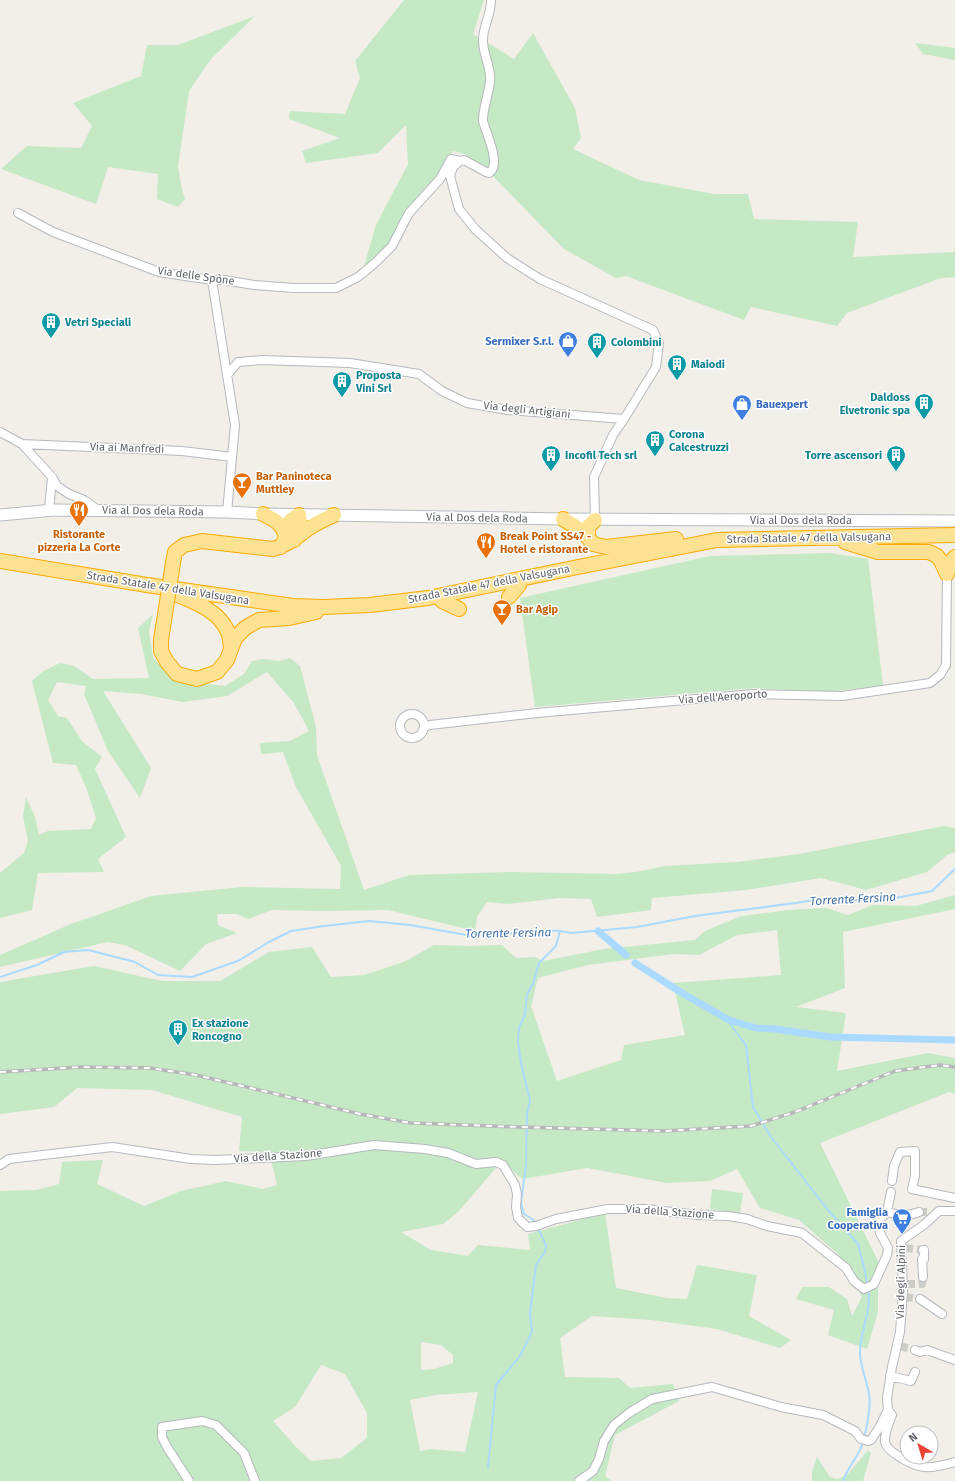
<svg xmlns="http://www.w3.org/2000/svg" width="955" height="1481" font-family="'Fira Sans',sans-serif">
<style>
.green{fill:#c5e8c5;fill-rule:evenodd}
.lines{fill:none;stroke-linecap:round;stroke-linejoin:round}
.stream{stroke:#aadaff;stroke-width:2}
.canal{stroke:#aadaff;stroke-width:7}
.street-tunnel{stroke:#ccccc8;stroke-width:8;stroke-dasharray:8 4;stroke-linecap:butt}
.street-casing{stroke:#b5b8bc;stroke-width:10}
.secondary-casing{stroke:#b6babf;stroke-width:13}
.highway-casing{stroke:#f9ab00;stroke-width:16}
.street{stroke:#fff;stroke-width:8}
.secondary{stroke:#fff;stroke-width:11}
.highway{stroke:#fde293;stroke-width:14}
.rail-casing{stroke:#b6b7b8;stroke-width:3.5}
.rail{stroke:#fff;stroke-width:2;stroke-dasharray:6;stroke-linecap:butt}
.highway-bridge-casing{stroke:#f9ab00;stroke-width:16;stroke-linecap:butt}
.highway-bridge{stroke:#fde293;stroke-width:14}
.labels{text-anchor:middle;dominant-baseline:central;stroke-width:3;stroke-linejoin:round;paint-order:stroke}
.street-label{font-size:11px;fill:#5f6368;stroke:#fff}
.culture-label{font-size:11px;font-weight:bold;fill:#0d838f;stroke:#fff;text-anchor:start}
.shop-label{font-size:11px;font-weight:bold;fill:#366cbe;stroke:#fff;text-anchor:end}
.food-label{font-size:11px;font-weight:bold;fill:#c56008;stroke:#fff;text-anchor:start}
.water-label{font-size:12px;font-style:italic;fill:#4174aa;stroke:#fff}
</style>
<rect width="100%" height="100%" fill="#f1efe8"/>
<path class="green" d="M404,0H484L473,34L514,59L533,33L575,108L581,138L573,149L639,180L714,194H748L754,219L858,222L853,257L954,252L955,247V277L941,278L847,313L837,326L751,307L744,320L626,276L616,278L564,249L486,169L465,154L452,151L446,179L385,248L364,266L376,225L408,164L406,125L378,153L306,163L302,151L340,138L289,119L290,111L345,114L360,78L355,61Z
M255,16L211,59L189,91L178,167L182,190L185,199L178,207L157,199L158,174L108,167L96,204L1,169L27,146L81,148L92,126L73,103L141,76L147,45H178Z
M915,43L955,48V60L923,54Z
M830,553L868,559L883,686L825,692L754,688L535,707L520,598L710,556Z
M153,614L149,632L153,658L175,680L225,686L244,674L252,661L263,659L280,661L290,658L300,666L316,727L317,755L364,890L409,875L509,872L617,874L636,872L665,866L737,862L799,854L944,826L955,828V852L947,855L927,872L866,890L821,878L746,890L652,898L651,910L597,917L591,899L559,898L508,904L487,902L477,917L475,931L388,910L322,911L272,910L248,919L237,914H217L218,925L237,933L206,944L180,971L125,945L108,942L0,967V955L71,924L151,896L242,887L340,889L341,866L296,787L283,752L261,754L260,743L290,741L309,731L294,703L267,672L227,696L183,702L141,694L103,691L151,768L140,798L108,751L84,694L86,686L57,682L48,700L58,716L67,718L82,741L102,757L95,769L126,837L98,859L104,872L38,873L32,910L0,918V873L24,853L28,841L23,816L26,797L35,817L39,835L48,831L91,829L96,818L86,787L76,765L53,763L32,681L42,672L60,663L74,666L93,679L149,678L138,628Z
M955,895V909L843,932L845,988L796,1007L846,1013L837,1071L928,1053L955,1058V1094L949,1092L820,1143L878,1261V1312L867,1349L828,1335L834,1310L796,1299L802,1287H829L847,1299L852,1316L862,1297L838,1254L799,1220L760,1208L737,1169L710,1181L667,1183L587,1168L522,1179L502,1161L458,1212L443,1224L401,1232L431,1250L468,1256L478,1245L530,1250L528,1234L605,1213L616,1288L667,1298L687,1299L697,1265L757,1275L749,1316L791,1340L780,1348L717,1329L651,1320L592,1316L560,1338L565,1377L619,1378L630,1388L673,1384L679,1401L615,1435L605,1476L612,1481H0V1191L36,1190L59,1184L62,1162L103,1160L97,1184L144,1206L181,1191L226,1181L263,1189L277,1185L269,1152L239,1151L242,1117L152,1090L77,1088L54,1107L0,1114V982L94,966L162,981H220L269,952L312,947L331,977L364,975L406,961L434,945L470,946L502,945L516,958L535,957L543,961L604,949L695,940L705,931L741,916L789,910L826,908L848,915L873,905L916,906ZM777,930L781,975L673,983L685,1035L624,1045L621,1060L557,1081L531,1006L538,978L587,965L674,954L699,955L737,935ZM421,1342L441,1345L453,1355V1363L434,1369L421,1370ZM321,1365L345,1374L367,1413V1438L341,1458L311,1461L296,1447L273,1421L295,1407ZM478,1392L465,1452L431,1449L420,1451L410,1400L436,1395Z
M712,1189L743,1193L740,1213L710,1209Z
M868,1450L871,1453L863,1481H812V1472L817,1457L830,1477L838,1479L848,1474Z"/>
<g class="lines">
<path class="stream" d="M0,977L37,965L64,952L88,950L135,962L158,975L192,977L238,961L269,942L291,931L324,926L369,921L410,925L472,936L494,935L539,930L560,931L571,933L637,927L695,916L796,903L819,899L834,898L852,900H885L932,891L955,869
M729,1020L733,1028L746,1045L753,1107L771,1137L828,1210L858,1244L865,1271L867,1284
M536,1224L534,1220L524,1214L521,1203L526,1165L527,1114L530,1101L521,1063L518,1042L519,1028L525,1014L527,994L533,984L539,963L556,946L560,931
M864,1438C867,1426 871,1406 869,1394C867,1381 861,1368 860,1355C859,1333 872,1312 868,1290
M488,1467L496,1385L520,1356L532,1332L530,1313L536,1265L545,1252L546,1245L538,1228
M843,1481C848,1466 860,1455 863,1442"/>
<path class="canal" d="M598,931L626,955
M635,963L682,993L729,1020L756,1028L775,1029L830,1037L955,1040"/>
<path class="street-tunnel" d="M919,1212H928
M905,1248L923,1250
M907,1284H922L923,1277
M905,1297L920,1299
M900,1346L915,1350"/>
<g class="street-casing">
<path id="street" d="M460,161L453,167L450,176L459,209L475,229L507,258L540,279L653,330L659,343L656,367L624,419L613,435L594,477L595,520
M18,213L53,232L159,272L212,280H224L254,285L294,288H336L358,277L375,263L392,246L409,213L440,179L451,159L460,161L464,160L486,172L489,173C502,165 486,133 483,121C482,113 489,92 490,82C492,68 482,53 483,39C483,27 491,15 491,0
M212,280L235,425L227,512
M228,374L238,362L262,360L350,363L419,374L442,391L467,403L508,410L624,419
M0,432L22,444L182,451L232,457
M22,444L52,477L57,486L69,494L84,500L98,510
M49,510L52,477
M400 726a12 12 0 1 1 24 0a12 12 0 1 1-24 0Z
M424,727L430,725L537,713L753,694L842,696L930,683L940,675L946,665L947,574
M0,1165L9,1159L112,1147L191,1159L215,1160L306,1156L374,1145L425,1149L448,1153L476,1164L496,1162L503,1165L515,1185L517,1194L516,1207L518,1218L527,1227L536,1226L556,1219L608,1209H647L698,1215L728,1216L747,1219L767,1226L802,1233L846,1268L854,1281L864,1289L874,1284L887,1255L888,1248
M892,1181L894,1166L900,1152L915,1151V1176L912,1189L955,1198
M887,1212C900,1215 906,1217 919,1212
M888,1248L880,1233L877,1222L887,1212L891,1192
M923,1250H924V1259H922L923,1277
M920,1299L942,1314
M915,1350L920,1352L927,1350L955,1360
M890,1376L911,1381L915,1372
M888,1410L892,1415C889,1423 884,1433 885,1442C886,1448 892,1452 897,1455C919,1471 930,1469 955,1462
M189,1481L167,1447L162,1437V1427L202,1421L216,1425L244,1453L255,1481
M579,1481L593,1471L599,1459L604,1441L614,1425L629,1413L652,1399L712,1387L781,1407L823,1415L855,1431L861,1439L868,1441L871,1440L879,1428L888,1410L887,1398L892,1367L900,1332L903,1291L901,1241L925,1224L939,1211H955"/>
</g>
<g class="secondary-casing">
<path id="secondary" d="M0,515L54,510L227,512L263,514L563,519L955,521"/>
</g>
<g class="highway-casing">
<path id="highway" d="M263,514C275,520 282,523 286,537
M563,519C575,526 585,532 593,544L606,547L676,539
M588,536V527L595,520
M845,542L878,552H929L937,556L941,561L947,574
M281,547L286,537L287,528L291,520L299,515C301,525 299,531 294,540
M0,561L147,585L231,597L293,606L323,607L370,605L428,598L578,567L717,540L955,535
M173,563L175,552L184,545L202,541L273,549C291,544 299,534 314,525C320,521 328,518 334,515
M947,574L951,562L955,557
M178,595C197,603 219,611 228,632C230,636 230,642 231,647
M509,597L519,585
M442,601L459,609
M161,640V651L167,662L177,674L197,679L217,672L227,660L235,638L245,628L259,620L289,618L316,612"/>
</g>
<use href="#street" class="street"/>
<use href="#secondary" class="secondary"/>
<use href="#highway" class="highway"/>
<g class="rail-casing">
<path id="rail" d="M0,1072L81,1067L150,1068L196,1075L360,1114L411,1123L520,1127L664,1131L751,1126L795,1112L895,1071L940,1065L955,1067"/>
</g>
<use href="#rail" class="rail"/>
<g class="highway-bridge-casing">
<path id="highway-bridge" d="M161,640L173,563"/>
</g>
<use href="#highway-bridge" class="highway-bridge"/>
</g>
<defs>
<g id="building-pin" transform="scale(1)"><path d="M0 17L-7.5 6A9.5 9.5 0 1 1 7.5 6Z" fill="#0f9aa8" stroke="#fff"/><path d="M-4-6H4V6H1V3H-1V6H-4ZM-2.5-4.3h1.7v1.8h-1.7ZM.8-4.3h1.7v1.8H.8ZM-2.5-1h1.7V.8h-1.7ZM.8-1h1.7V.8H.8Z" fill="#fff"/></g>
<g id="shop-pin" transform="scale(1)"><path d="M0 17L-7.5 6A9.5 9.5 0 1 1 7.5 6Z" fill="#3f7fe0" stroke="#fff"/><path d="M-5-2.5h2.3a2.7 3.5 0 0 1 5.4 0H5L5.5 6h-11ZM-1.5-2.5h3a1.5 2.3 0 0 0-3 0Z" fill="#fff"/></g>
<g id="bar-pin" transform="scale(1)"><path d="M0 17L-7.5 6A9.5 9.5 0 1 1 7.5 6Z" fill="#e8710a" stroke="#fff"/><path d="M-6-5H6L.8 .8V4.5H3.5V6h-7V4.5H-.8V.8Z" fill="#fff"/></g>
<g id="restaurant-pin" transform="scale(1)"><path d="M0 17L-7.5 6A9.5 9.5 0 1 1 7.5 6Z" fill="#e8710a" stroke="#fff"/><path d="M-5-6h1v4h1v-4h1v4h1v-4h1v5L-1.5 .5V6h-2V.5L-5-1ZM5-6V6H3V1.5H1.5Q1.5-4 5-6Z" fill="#fff"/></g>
<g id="supermarket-pin" transform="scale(1)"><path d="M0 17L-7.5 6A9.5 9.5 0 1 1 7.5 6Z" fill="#3f7fe0" stroke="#fff"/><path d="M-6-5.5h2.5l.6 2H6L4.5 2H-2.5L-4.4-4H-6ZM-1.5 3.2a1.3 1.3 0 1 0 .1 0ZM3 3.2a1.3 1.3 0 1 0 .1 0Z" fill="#fff"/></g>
</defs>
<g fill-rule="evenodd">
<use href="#building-pin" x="51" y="322"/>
<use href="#shop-pin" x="568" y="341"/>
<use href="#building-pin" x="597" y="342"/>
<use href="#building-pin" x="677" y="364"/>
<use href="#building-pin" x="342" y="381"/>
<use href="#building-pin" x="924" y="403"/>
<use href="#shop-pin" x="742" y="404"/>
<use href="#building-pin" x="655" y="440"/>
<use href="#building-pin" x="551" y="455"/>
<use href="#building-pin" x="896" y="455"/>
<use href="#bar-pin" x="242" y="482"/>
<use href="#restaurant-pin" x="79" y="510"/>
<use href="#restaurant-pin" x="486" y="542"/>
<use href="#bar-pin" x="502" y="609"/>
<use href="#building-pin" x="178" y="1029"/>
<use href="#supermarket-pin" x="902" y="1218"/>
</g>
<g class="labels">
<g class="street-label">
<text transform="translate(196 276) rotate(8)">Via delle Spòne</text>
<text transform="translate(527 410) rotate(6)">Via degli Artigiani</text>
<text transform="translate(127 448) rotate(2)">Via ai Manfredi</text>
<text transform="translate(153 511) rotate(1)">Via al Dos dela Roda</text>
<text transform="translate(477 518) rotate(1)">Via al Dos dela Roda</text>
<text x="801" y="520">Via al Dos dela Roda</text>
<text transform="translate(809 538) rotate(-1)">Strada Statale 47 della Valsugana</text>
<text transform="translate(489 584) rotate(-11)">Strada Statale 47 della Valsugana</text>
<text transform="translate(168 588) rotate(9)">Strada Statale 47 della Valsugana</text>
<text transform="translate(723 697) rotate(-4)">Via dell'Aeroporto</text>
<text transform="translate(278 1156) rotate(-4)">Via della Stazione</text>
<text transform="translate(670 1212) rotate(4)">Via della Stazione</text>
<text transform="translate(901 1282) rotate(-89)">Via degli Alpini</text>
</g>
<g class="culture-label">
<text x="65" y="322">Vetri Speciali</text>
<text x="611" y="342">Colombini</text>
<text x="691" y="364">Maiodi</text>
<text x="356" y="375">Proposta<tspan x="356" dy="13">Vini Srl</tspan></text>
<text x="910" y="397" text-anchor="end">Daldoss<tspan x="910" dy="13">Elvetronic spa</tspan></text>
<text x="669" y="434">Corona<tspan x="669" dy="13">Calcestruzzi</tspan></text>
<text x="565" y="455">Incofil Tech srl</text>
<text x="882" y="455" text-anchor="end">Torre ascensori</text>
<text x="192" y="1023">Ex stazione<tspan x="192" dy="13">Roncogno</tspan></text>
</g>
<g class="shop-label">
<text x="554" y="341">Sermixer S.r.l.</text>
<text x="756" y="404" text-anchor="start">Bauexpert</text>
<text x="888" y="1212">Famiglia<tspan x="888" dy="13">Cooperativa</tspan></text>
</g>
<g class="food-label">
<text x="256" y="476">Bar Paninoteca<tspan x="256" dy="13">Muttley</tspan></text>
<text x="79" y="534" text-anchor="middle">Ristorante<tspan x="79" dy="13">pizzeria La Corte</tspan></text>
<text x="500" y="536">Break Point SS47 -<tspan x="500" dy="13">Hotel e ristorante</tspan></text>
<text x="516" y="609">Bar Agip</text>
</g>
<g class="water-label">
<text transform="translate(853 899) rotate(-3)">Torrente Fersina</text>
<text transform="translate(508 933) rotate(-1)">Torrente Fersina</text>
</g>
</g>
<g transform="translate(919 1445) rotate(322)"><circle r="19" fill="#ffffff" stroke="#bfc1c3"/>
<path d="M0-3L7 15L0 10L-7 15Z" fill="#ea4335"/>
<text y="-6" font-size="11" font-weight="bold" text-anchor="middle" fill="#5f6368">N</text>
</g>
</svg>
